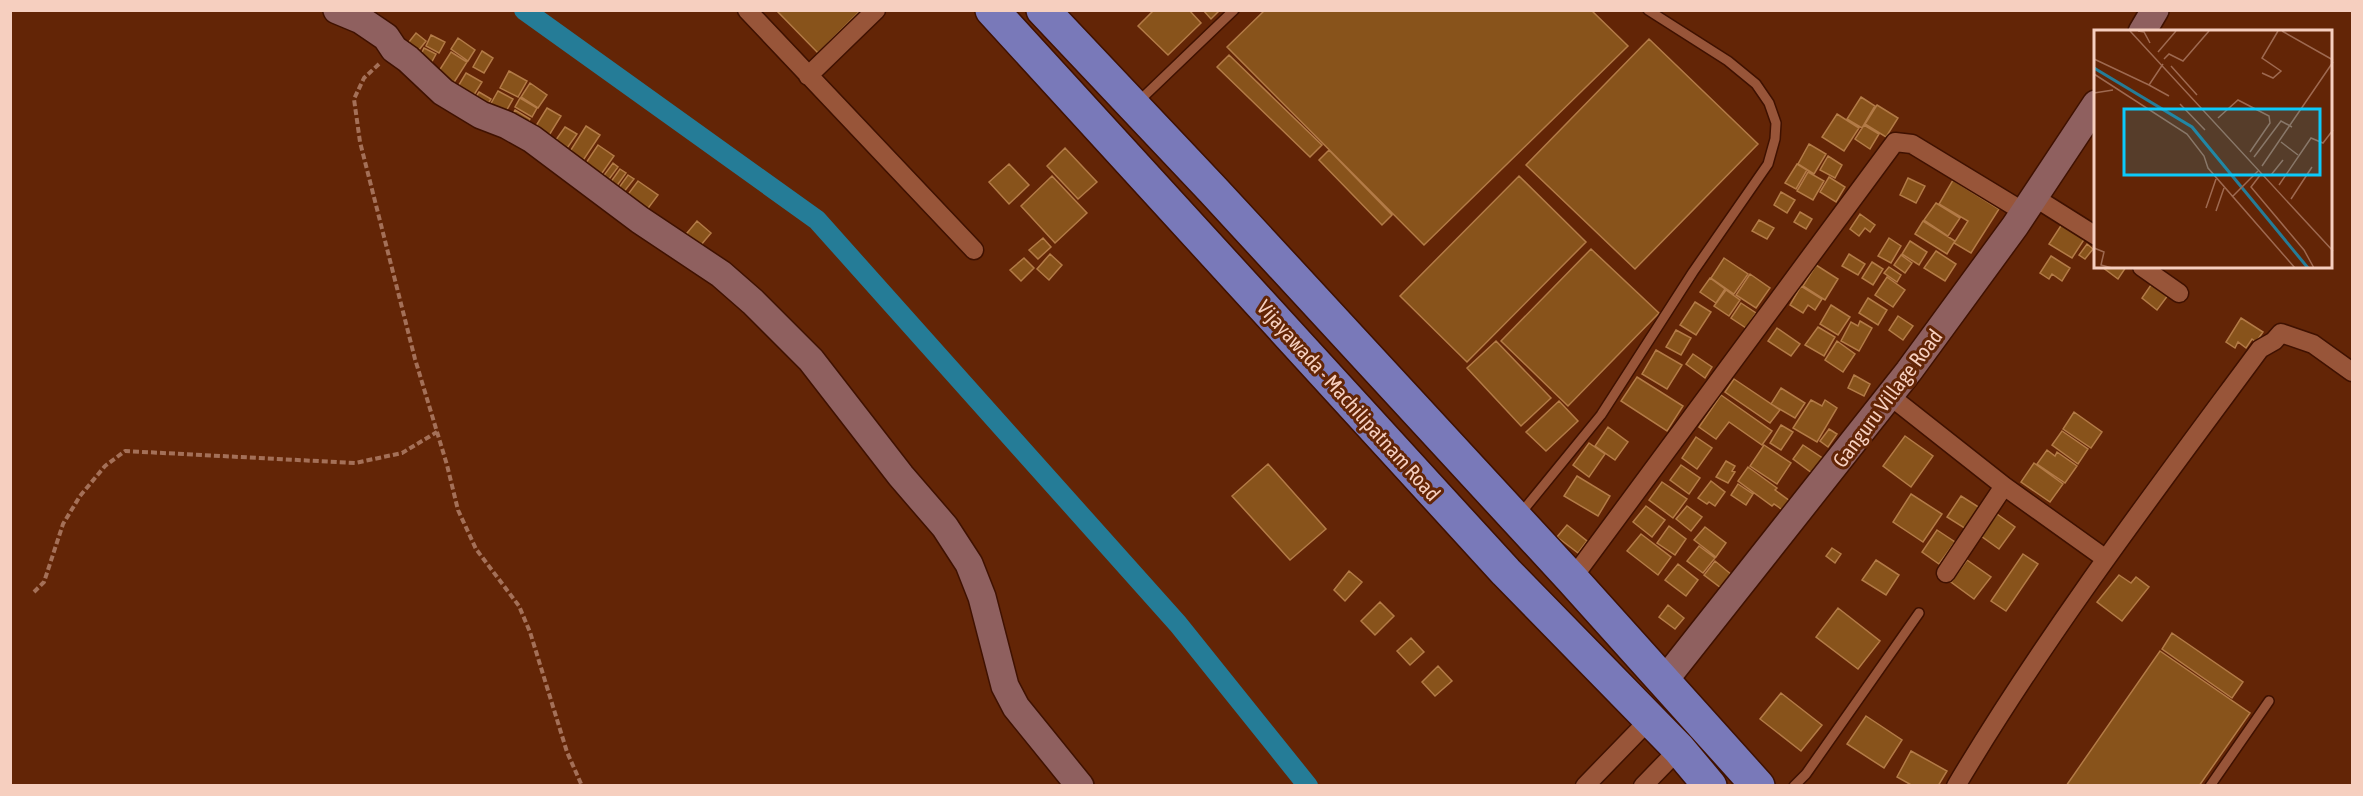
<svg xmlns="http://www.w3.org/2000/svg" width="2363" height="796" font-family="'Asap Condensed',sans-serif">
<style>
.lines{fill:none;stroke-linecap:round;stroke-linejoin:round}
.canal{stroke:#257c97;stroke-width:20}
.building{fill:#88531b;stroke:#b37b47;stroke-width:1.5}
.lane-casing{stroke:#3f1100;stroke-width:12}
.street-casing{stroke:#3f1100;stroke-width:21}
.secondary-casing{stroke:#3f1100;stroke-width:30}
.highway-casing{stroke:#3f1100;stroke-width:36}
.path{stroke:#a47058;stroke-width:4;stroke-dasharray:6 3;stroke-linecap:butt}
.lane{stroke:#985539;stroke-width:9}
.street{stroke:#985539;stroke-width:18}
.secondary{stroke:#8f605f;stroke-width:27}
.highway{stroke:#7979b9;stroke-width:33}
.labels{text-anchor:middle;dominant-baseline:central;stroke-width:6;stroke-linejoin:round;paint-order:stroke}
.street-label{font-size:21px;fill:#f6cfbf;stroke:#632506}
.inset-river{fill:none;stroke:#257c97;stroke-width:3}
.inset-road{fill:none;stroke:#9e6950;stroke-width:1.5}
.view{fill:#0ccafa;fill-opacity:0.15;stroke:#0ccafa;stroke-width:3}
.inset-edge{fill:none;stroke:#f6cfbf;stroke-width:3}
</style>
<rect width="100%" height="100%" fill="#632506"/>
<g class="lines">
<path class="canal" d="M524,10L817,220L1178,624L1308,786"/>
</g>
<path class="building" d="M776,10H861L818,53Z
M1154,10H1189L1201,23L1168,55L1138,26Z
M1203,10H1220L1211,19Z
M1265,10H1591L1628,46L1424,245L1227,47Z
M416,33L426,41L415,55L405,47Z
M431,35L445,42L439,53L426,46Z
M458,38L475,50L468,61L451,49Z
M1649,39L1758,144L1635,269L1526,165Z
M424,48L436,54L429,67L418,61Z
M482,51L493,58L484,73L473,67Z
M451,52L467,62L453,84L437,74Z
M1229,55L1322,145L1310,157L1217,67Z
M509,71L527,81L518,97L500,88Z
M466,73L482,82L469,103L454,93Z
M530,83L547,95L538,108L521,97Z
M498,91L513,99L504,115L489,107Z
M479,92L491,99L486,107L474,100Z
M1861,97L1875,106L1862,128L1847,119Z
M520,98L537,108L532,117L515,107Z
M1877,105L1898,118L1886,137L1865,124Z
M547,108L561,116L548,137L534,129Z
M515,110L530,119L525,128L510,119Z
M1837,114L1859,128L1844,151L1822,137Z
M1864,125L1879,134L1870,149L1855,139Z
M586,126L600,135L582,162L569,153Z
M565,127L577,134L565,151L553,144Z
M1809,144L1826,154L1814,174L1798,164Z
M598,145L614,156L600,176L584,166Z
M1065,148L1097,182L1078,199L1047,166Z
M1329,150L1392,215L1382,225L1319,160Z
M1828,156L1842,165L1835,178L1820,170Z
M613,163L618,167L607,182L602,178Z
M1009,164L1029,185L1009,204L989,182Z
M1797,164L1807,170L1796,189L1785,183Z
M620,169L626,173L616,187L610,183Z
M1808,172L1824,181L1813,200L1797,191Z
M628,175L634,179L623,193L618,189Z
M1052,176L1087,213L1055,243L1021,206Z
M1519,176L1586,242L1467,362L1400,296Z
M1829,177L1845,187L1836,202L1820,192Z
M1908,178L1925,186L1916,203L1900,195Z
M1953,180L1999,209L1971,253L1954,243L1968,221L1939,204Z
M638,181L658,195L643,215L623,201Z
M1781,192L1795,200L1787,213L1774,205Z
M1936,203L1960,218L1948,236L1924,220Z
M1800,212L1812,219L1806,229L1794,222Z
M1860,214L1875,225L1870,232L1865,228L1859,236L1850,229Z
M1759,220L1774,228L1767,239L1752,231Z
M697,221L711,233L696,251L682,239Z
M1923,221L1955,241L1947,254L1915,234Z
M2064,221L2087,235L2072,258L2049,244Z
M1043,238L1051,247L1038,259L1029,250Z
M1889,238L1901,246L1891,263L1878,256Z
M1910,241L1927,252L1919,265L1902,254Z
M2087,244L2093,249L2085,259L2079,255Z
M1591,249L1659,313L1568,406L1501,341Z
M1936,251L1956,264L1945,281L1924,268Z
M1050,254L1062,265L1049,280L1037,269Z
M1849,254L1865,264L1858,275L1842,266Z
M1901,255L1912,263L1905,273L1894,265Z
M2051,256L2070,268L2062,281L2052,274L2049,279L2040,273Z
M1024,258L1034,268L1021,281L1010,270Z
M1724,258L1748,274L1734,294L1711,278Z
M1872,262L1883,269L1873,285L1862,278Z
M1816,265L1838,279L1825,300L1803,286Z
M1889,267L1901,275L1897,282L1884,273Z
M2102,267H2126L2118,279Z
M1750,274L1770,288L1756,308L1736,295Z
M1887,277L1905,290L1893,307L1875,295Z
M1710,278L1725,289L1716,303L1700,292Z
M2153,282L2169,294L2157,310L2142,298Z
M1801,286L1822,299L1815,310L1808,305L1803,313L1790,305Z
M1726,290L1740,300L1729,316L1714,306Z
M1868,298L1887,310L1878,325L1859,313Z
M1695,302L1711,312L1696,335L1680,325Z
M1741,303L1756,313L1746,328L1731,318Z
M1831,305L1850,317L1838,335L1820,324Z
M1898,316L1913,326L1903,340L1889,330Z
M2241,318L2263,332L2256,342L2252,339L2246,348L2238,342L2235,348L2226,342Z
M1860,321L1872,328L1859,351L1841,341L1851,322L1858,326Z
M1818,327L1835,337L1824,356L1805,345Z
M1777,328L1800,344L1791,356L1768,341Z
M1676,330L1691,338L1681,355L1666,347Z
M1496,341L1551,398L1521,426L1467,368Z
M1837,341L1855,354L1843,372L1825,360Z
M1656,350L1682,365L1667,389L1642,374Z
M1693,354L1712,367L1705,378L1686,364Z
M1854,375L1870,384L1864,396L1848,388Z
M1637,377L1683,406L1667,431L1621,401Z
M1734,379L1780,410L1770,423L1725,392Z
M1781,388L1805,403L1795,418L1771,404Z
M1721,395L1772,431L1762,445L1729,422L1716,439L1699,427Z
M1811,400L1822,406L1825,400L1837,408L1817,442L1793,428Z
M1559,401L1578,421L1546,451L1526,432Z
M2074,412L2102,432L2091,448L2063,429Z
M1781,425L1793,432L1781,450L1770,443Z
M1608,427L1628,442L1615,460L1595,446Z
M1829,429L1837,434L1828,447L1820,441Z
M2062,431L2088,449L2078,464L2052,445Z
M1905,436L1933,456L1911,487L1883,466Z
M1696,437L1712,448L1697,469L1682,458Z
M1589,443L1605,454L1589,477L1573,465Z
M1764,445L1791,463L1777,484L1750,466Z
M1803,445L1827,461L1816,476L1793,459Z
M2047,450L2055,456L2057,452L2077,466L2065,483L2037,464Z
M1726,461L1735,466L1732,471L1735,472L1728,483L1716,477Z
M2034,463L2063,484L2050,502L2021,482Z
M1268,464L1326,529L1290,560L1232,496Z
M1681,465L1700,478L1689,494L1670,480Z
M1748,467L1777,488L1775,490L1790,501L1784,511L1774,504L1772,506L1738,481Z
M1577,476L1610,496L1598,516L1564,496Z
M1711,481L1725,492L1715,506L1709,502L1707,504L1698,498Z
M1662,482L1687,499L1673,518L1649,500Z
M1738,484L1753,494L1746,505L1731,495Z
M1911,494L1942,514L1923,542L1893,522Z
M1961,496L1980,508L1966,529L1947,517Z
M1646,506L1665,520L1652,537L1633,522Z
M1687,506L1702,517L1691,531L1676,519Z
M1997,514L2015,527L1999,549L1981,536Z
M1567,525L1587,541L1578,553L1557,537Z
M1669,526L1686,539L1675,555L1657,543Z
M1705,527L1726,543L1716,557L1694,540Z
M1937,530L1955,542L1939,564L1922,552Z
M1641,534L1671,557L1658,575L1627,551Z
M1699,546L1715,558L1703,573L1687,561Z
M1832,548L1841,554L1835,563L1826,556Z
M2023,554L2038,564L2006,611L1991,601Z
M1876,560L1899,575L1886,595L1862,580Z
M1967,560L1991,577L1974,599L1951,582Z
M1715,561L1732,575L1721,588L1704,575Z
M1678,564L1698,580L1686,596L1665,580Z
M1349,571L1362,582L1345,601L1334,590Z
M2119,575L2131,583L2136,577L2149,587L2122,621L2097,602Z
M1380,602L1394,616L1375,635L1361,621Z
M1668,605L1684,618L1675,629L1659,617Z
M1838,608L1880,641L1858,669L1816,637Z
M2172,633L2243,682L2232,698L2162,649Z
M1411,638L1424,652L1410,665L1397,651Z
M2160,651L2250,713L2199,786H2066Z
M1438,666L1452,681L1435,696L1422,682Z
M1781,693L1822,725L1801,751L1760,719Z
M1866,716L1902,740L1884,768L1847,744Z
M1911,751L1947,771L1938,786H1913L1897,777Z"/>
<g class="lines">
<g class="lane-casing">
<path id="lane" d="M1138,102L1234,10
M1521,513L1601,415L1693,272L1768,164L1775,139L1776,123L1769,103L1756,84L1728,61L1648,10
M1794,786L1806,774L1919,613
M2210,786L2269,701"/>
</g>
<g class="street-casing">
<path id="street" d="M747,10L974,250
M808,76L876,10
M2034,197L2096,236
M2142,267L2179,293
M1890,396L2004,486L2106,559
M1946,573L2004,486
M1572,579L1895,142L1912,144L2024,212
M1585,786L1650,719
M1643,786L1679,749
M1956,786C2047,633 2155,491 2260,349L2274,341L2281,333L2313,344L2352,372"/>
</g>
<g class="secondary-casing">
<path id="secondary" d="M337,10L361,20L386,37L394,49L408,59L443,92L481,115L507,125L532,139L640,220L721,274L753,302L811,360L901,476L945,527L969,564L982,597L1005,686L1016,707L1080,786
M2142,32L2155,10
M1664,681L1909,371L2015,226L2096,104"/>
</g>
<g class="highway-casing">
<path id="highway" d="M992,10L1506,572L1679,749L1710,786
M1043,10L1213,190L1572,579L1758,786"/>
</g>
<path class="path" d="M379,64L364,78L354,99L360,142L415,359L447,465L458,510L476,549L519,606L530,632L567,752L582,786
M34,592L44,582L63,524L80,496L105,466L125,451L355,463L402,453L437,432"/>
<use href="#lane" class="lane"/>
<use href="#street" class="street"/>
<use href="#secondary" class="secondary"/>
<use href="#highway" class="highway"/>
</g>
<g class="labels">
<g class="street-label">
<text transform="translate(1887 398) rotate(-53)">Ganguru Village Road</text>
<text transform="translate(1349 400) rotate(48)">Vijayawada - Machilipatnam Road</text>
</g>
</g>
<g transform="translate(2094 30)">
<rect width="238" height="238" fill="#632506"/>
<path class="inset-river" d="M0,38L98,97L214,238"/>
<path class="inset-road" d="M36,1L239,221M44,1L50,2L56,13M188,1L239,30M64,22L82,1M0,29L55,55L69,34M70,29L75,24L89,31L115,1M77,36L103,65M168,43L179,48L187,41L168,28L184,1M0,44L93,104L110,126L114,138L201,238M55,55L75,66M0,63L19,60M86,74L111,100M124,88L144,70L175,86L176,93L156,122M187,112L204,125M160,127L187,91L198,97M168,136L239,32M167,144L157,157L210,220L220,238M177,145L189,130M185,155L217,108L229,113L239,100M138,167L164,141M197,169L218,137M112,178L122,149M122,181L130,158M0,218L10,222L7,235L18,238"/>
<path class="view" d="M30,79H226V145H30Z"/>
<rect width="238" height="238" class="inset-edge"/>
</g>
<rect width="2363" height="796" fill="none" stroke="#f6cfbf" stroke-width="24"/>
</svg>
